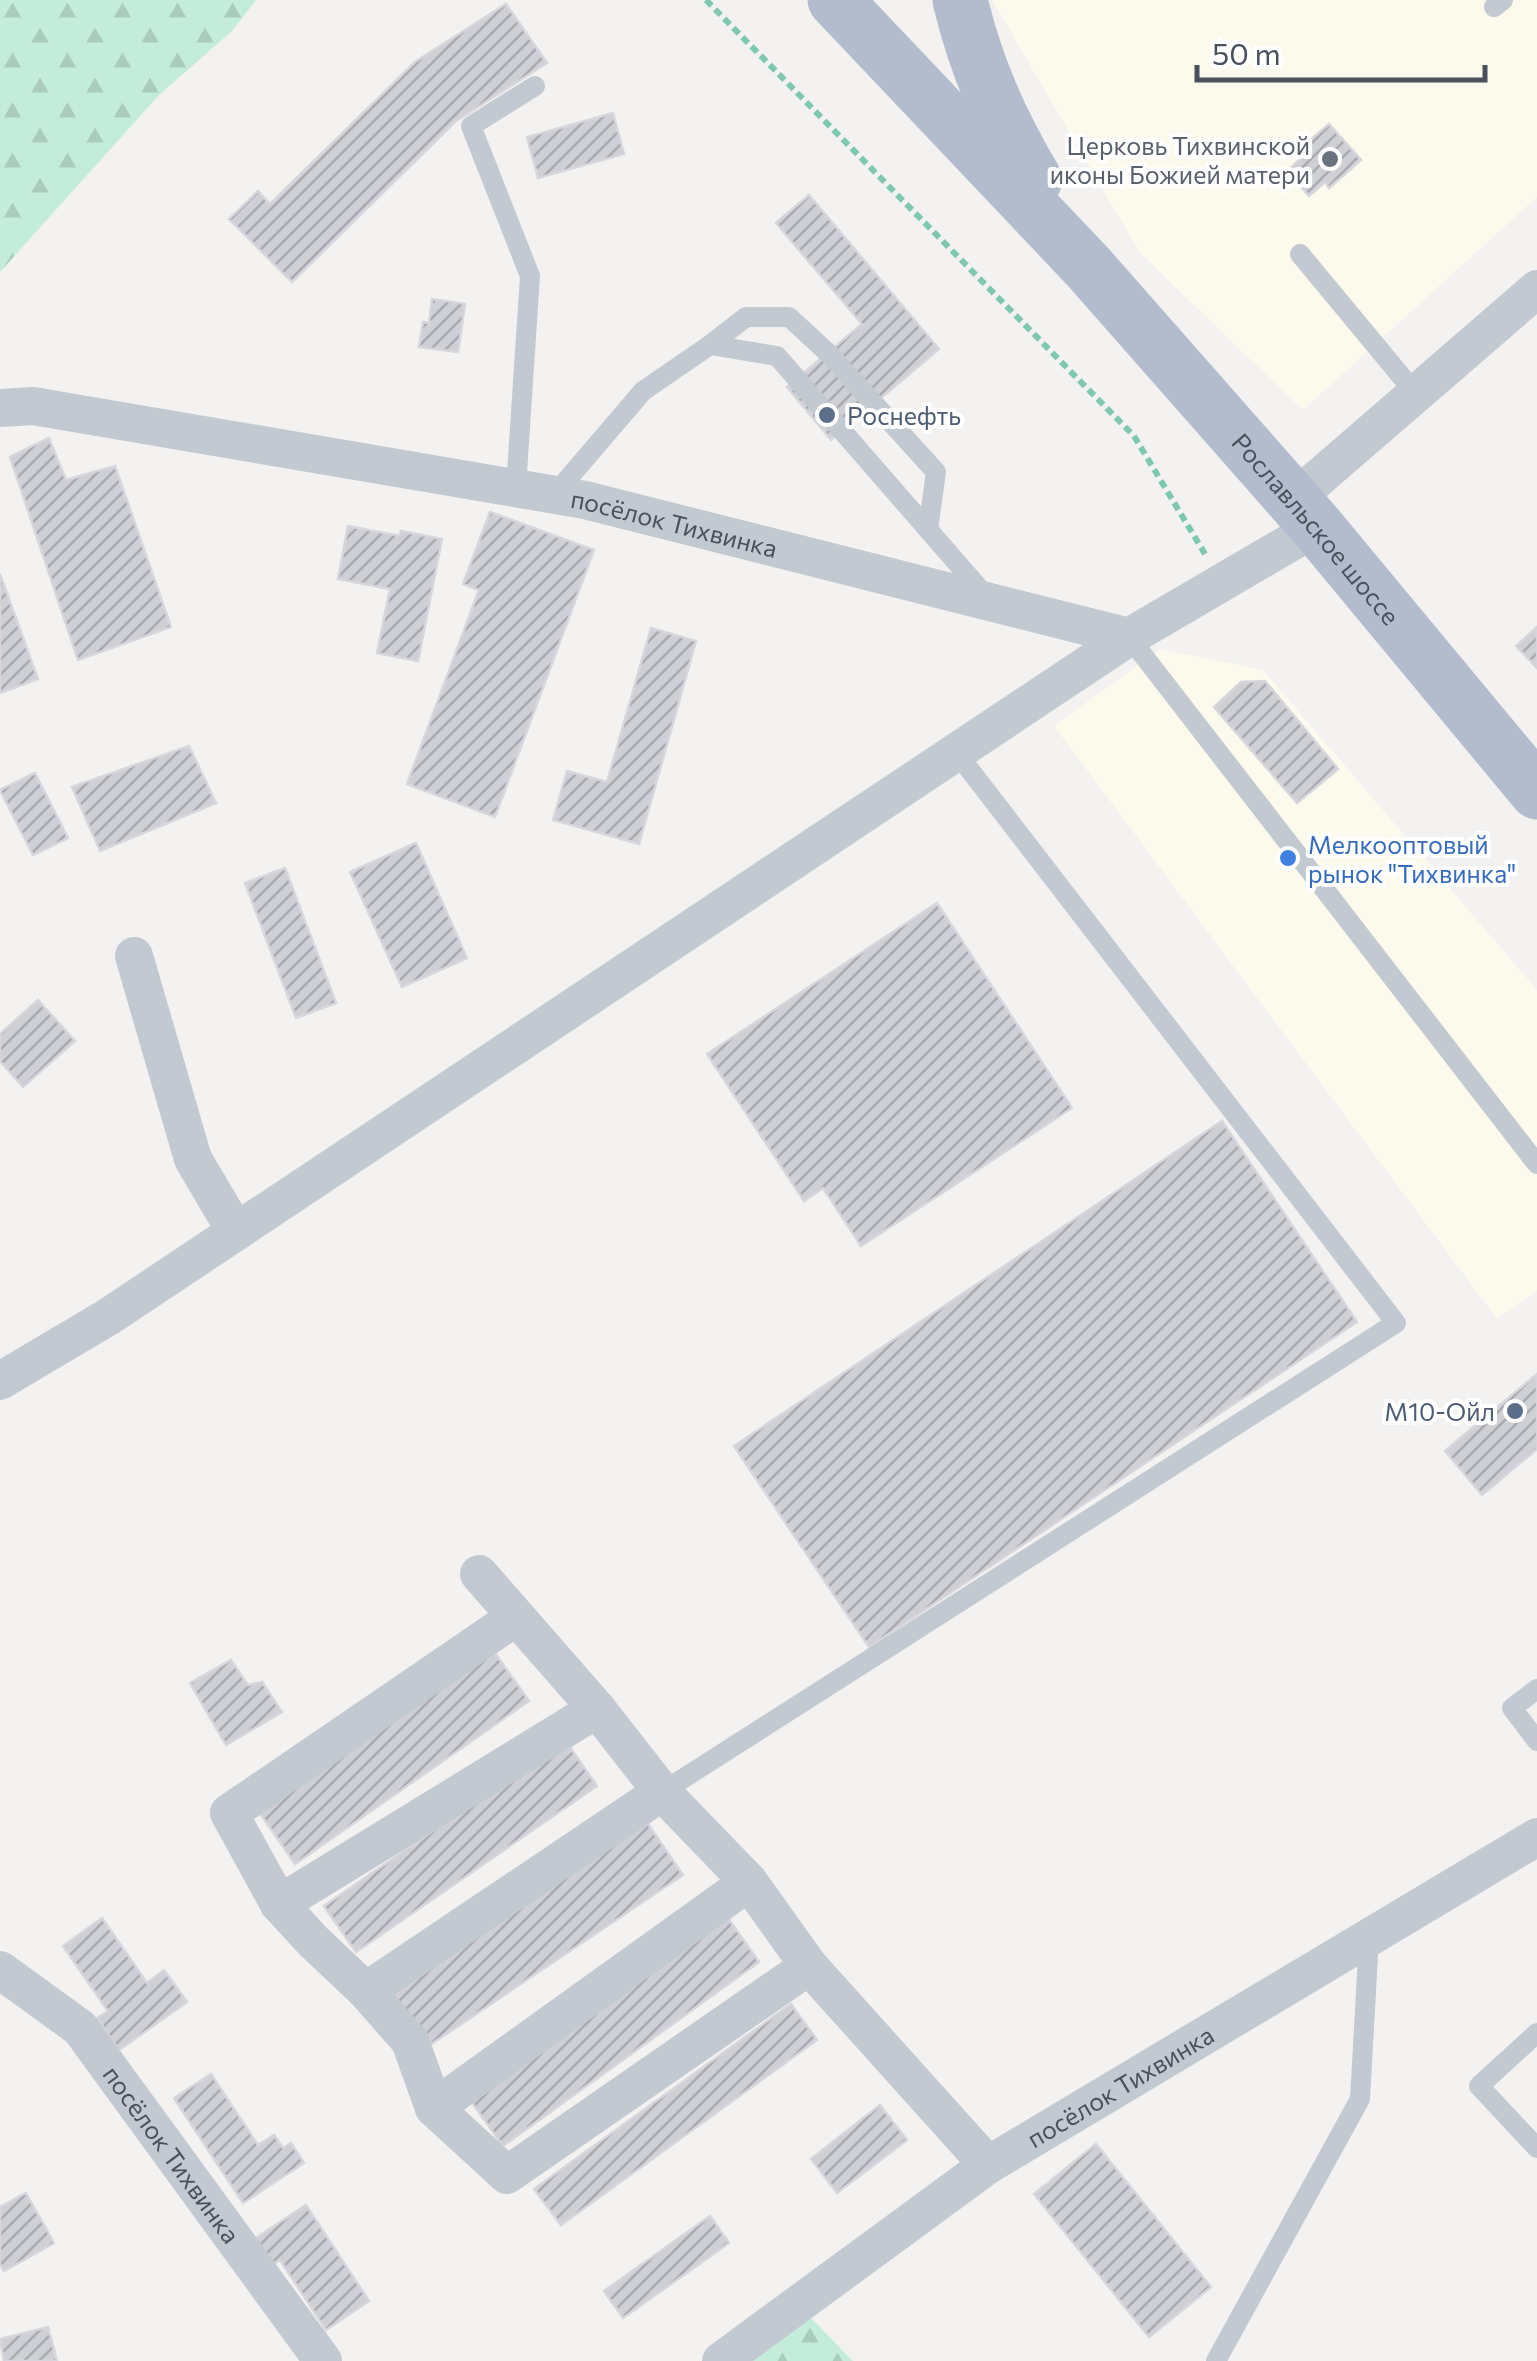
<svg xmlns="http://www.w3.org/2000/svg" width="1537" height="2361" font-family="Commissioner,sans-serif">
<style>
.commercial{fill:#fbfaed}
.forest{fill:url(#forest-firs)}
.building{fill:url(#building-hatch);stroke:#d6d6dc;stroke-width:2.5}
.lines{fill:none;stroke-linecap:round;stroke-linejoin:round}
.path{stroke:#7ec8b0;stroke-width:6;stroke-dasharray:8 5;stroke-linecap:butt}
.lane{stroke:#c3c9d1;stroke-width:20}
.street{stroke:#c3c9d1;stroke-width:38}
.primary{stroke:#b3bccd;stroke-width:55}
.worship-dot{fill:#6b7280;stroke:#fff;stroke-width:4}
.service-dot{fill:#5c6f8a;stroke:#fff;stroke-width:4}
.shop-dot{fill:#3f7fe0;stroke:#fff;stroke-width:4}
.labels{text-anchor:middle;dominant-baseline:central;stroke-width:8;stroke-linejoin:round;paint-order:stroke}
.worship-label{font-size:25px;fill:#5b616d;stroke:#fff;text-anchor:end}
.service-label{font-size:25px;fill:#4e5e75;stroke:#fff;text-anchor:start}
.street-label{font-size:25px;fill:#4a515d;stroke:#fff}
.shop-label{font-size:25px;fill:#366cbe;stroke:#fff;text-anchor:start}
</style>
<defs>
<pattern id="forest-firs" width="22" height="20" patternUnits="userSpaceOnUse" patternTransform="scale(2.5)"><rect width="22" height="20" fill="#c4ecdb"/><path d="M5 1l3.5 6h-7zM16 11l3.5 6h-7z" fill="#aaccbe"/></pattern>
<pattern id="building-hatch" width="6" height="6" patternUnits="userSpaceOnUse" patternTransform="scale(2.5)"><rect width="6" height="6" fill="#ced0d5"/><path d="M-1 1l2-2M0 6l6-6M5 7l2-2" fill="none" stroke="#a9abb0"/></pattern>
</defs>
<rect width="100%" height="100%" fill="#f3f2f1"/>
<path class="commercial" d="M992,0H1537V197L1303,410L1140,253Z
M1160,649L1263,670L1537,990V1291L1497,1319L1054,726Z"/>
<path class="forest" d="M0,0H256L232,31L159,95L0,272Z
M810,2317L853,2361H752Z"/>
<path class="building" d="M506,4L547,63L456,121L292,282L229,219L258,191L270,204L415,62Z
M613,113L624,154L538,178L527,137Z
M1329,124L1361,160L1329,188L1325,182L1309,196L1287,171L1303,157L1298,151Z
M809,195L939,349L831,440L787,387L862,324L776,223Z
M432,299L465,304L458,352L419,347L423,322L429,323Z
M49,438L66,480L115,466L171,627L78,660L10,457Z
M490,512L594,550L495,817L407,784L479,590L463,584Z
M348,526L400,536L401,531L442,539L418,661L377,653L390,589L338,579Z
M0,574L38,679L0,693Z
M1537,627V668L1516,646Z
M651,628L696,641L639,844L553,820L567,771L607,782Z
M1265,681L1338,769L1297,803L1214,707L1241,682Z
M189,746L216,803L100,851L72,787Z
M35,773L68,838L33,855L0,790Z
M416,843L467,958L402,987L350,872Z
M285,868L336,1003L296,1018L245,883Z
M937,903L1072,1108L861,1246L823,1188L804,1201L707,1054Z
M38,1000L75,1041L23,1087L0,1061V1034Z
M1222,1121L1357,1322L869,1647L734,1446Z
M1537,1374V1449L1482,1495L1445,1451Z
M492,1649L529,1701L295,1864L259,1812Z
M231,1660L248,1685L262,1682L282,1712L226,1745L190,1683Z
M565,1740L597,1786L356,1952L324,1906Z
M646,1821L683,1875L427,2047L391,1994Z
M726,1915L759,1962L503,2146L470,2100Z
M102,1918L147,1983L164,1970L187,2002L119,2050L97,2018L108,2011L63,1946Z
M791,2004L817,2040L561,2225L534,2189Z
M211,2074L258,2145L274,2135L283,2148L291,2143L304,2163L243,2203L174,2098Z
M880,2105L907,2140L837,2193L811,2159Z
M1096,2144L1211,2287L1149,2337L1034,2194Z
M26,2193L54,2243L4,2271L0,2264V2207Z
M306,2205L369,2301L326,2330L280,2260L267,2268L250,2242Z
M710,2216L729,2243L623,2318L604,2291Z
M48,2327L57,2361H4L0,2339Z"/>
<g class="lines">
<path class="path" d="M706,0L1134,436L1205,554"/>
<path class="lane" d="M1494,7L1503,0
M1300,254L1416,394
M710,345L746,317H789L828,353L936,472L928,530
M516,488L530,276L471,126L535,86
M554,495L643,391L710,345L777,356L985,595
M1129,637L1537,1164
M1537,1689L1512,1708L1537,1741
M662,1792L1396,1323L956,752
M1537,2033L1479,2086L1537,2148
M1216,2361L1360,2099L1369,1938"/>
<g class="street">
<path id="s1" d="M0,408L33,406L585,500L1129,637L1317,527"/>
<path d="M1293,500L1537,289"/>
<path d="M134,956L193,1159L236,1232"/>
<path d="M0,1381L108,1317L1129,637"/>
<path d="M479,1574L597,1709L662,1792L749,1882L809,1966L988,2165"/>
<path d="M516,1617L229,1813L279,1904L313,1941L366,1991L410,2041L434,2108L507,2175L809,1966"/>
<path d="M279,1904L597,1709"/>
<path id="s2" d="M0,1970L80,2028L323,2361"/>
<path d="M366,1991L662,1792"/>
<path d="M434,2108L749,1882"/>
<path id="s3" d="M721,2361L988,2165L1537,1837"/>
</g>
<g class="primary">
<path id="s4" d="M835,0L1089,268L1317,527L1537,792"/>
<path d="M960,0C976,67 1000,121 1035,180"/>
</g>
</g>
<circle class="worship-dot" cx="1330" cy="159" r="10"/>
<g class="service-dot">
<circle cx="827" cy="415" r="10"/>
<circle cx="1515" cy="1411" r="10"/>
</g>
<circle class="shop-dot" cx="1288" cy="858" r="10"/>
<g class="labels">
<g class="worship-label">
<text x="1310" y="145">Церковь Тихвинской<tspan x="1310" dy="29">иконы Божией матери</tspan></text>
</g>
<g class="service-label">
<text x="847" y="415">Роснефть</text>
<text x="1495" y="1411" text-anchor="end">М10-Ойл</text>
</g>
<g class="street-label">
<text stroke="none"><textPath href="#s1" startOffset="685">посёлок Тихвинка</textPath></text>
<text stroke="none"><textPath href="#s4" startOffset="715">Рославльское шоссе</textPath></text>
<text stroke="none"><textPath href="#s3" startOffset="485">посёлок Тихвинка</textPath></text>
<text stroke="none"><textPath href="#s2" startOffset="255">посёлок Тихвинка</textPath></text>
</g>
<g class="shop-label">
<text x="1308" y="844">Мелкооптовый<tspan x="1308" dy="29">рынок "Тихвинка"</tspan></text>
</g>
</g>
<path d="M1197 65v15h288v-15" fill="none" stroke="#4a515d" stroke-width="5"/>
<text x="1212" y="65" font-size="30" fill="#4a515d" stroke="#ffffff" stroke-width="8" paint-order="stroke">50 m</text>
</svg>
